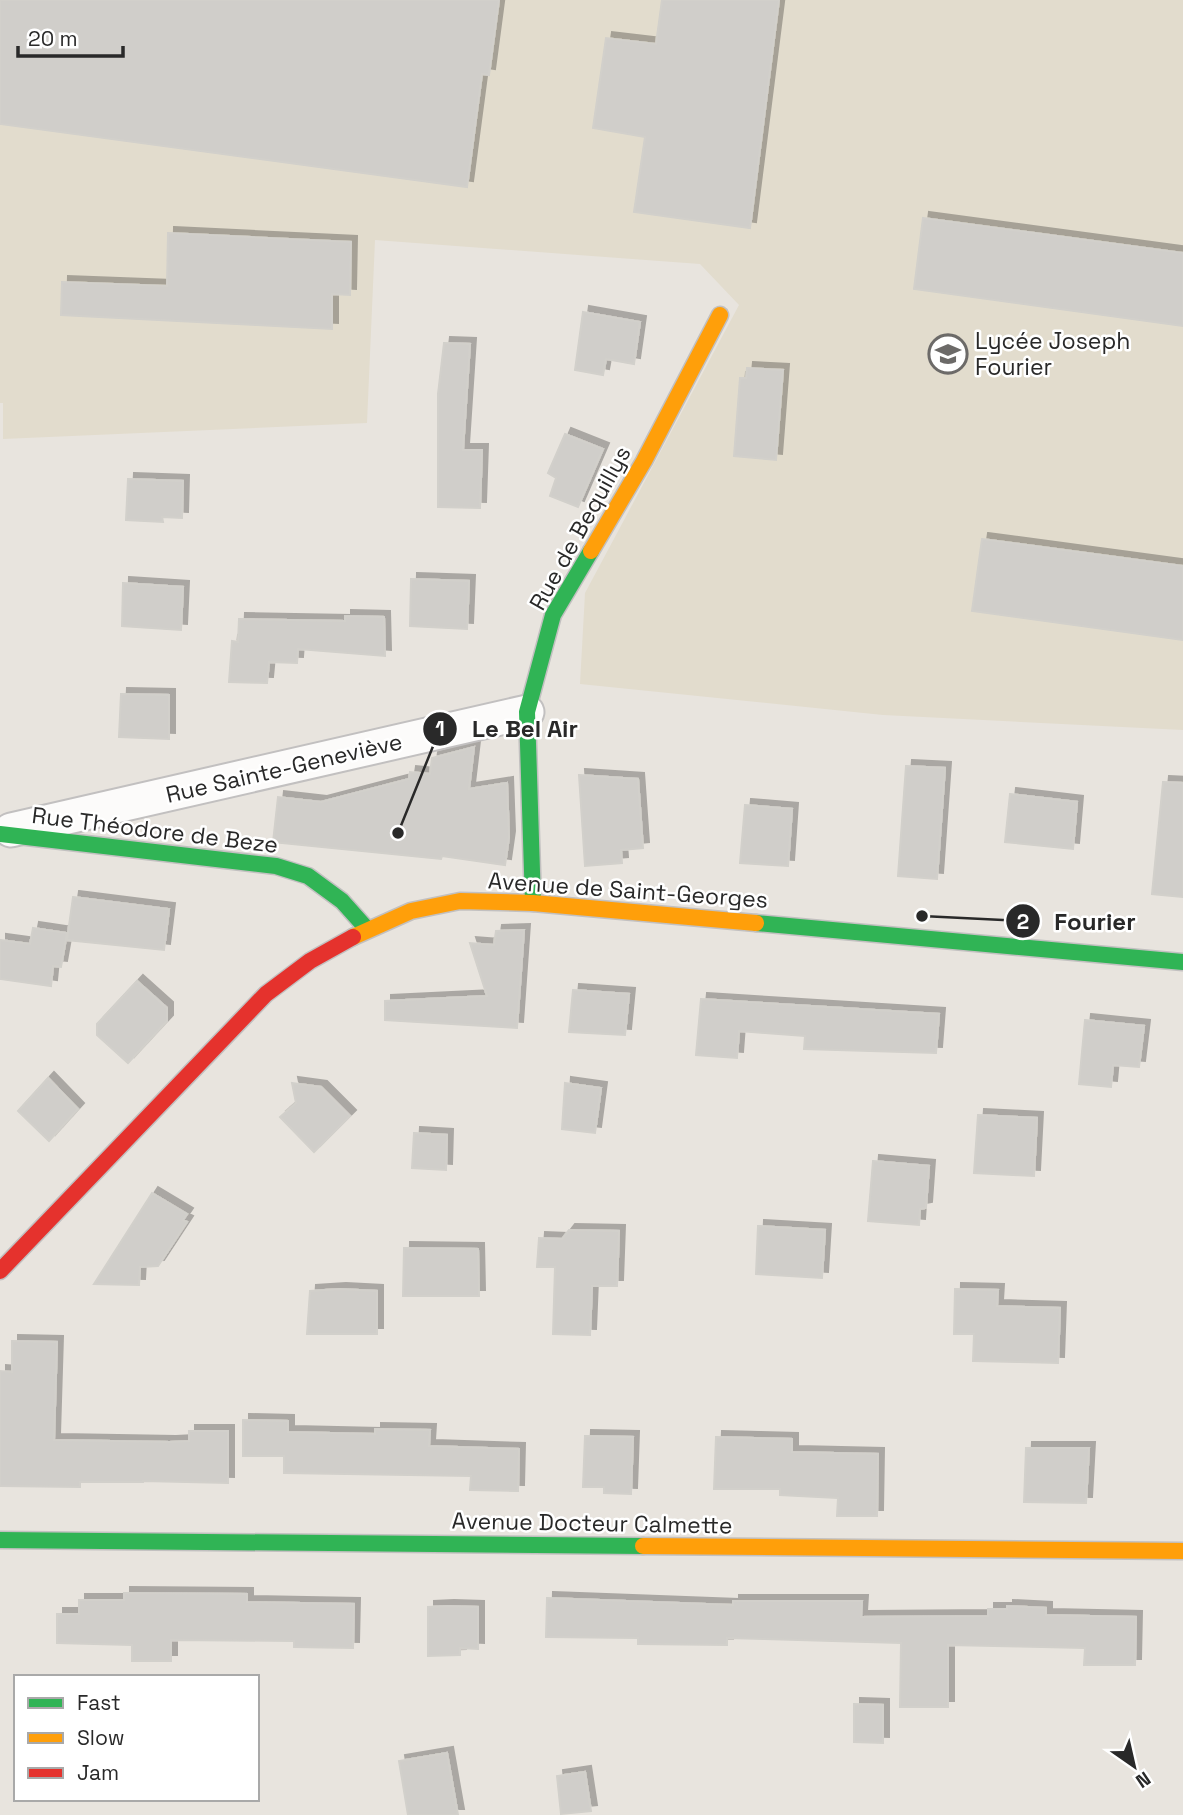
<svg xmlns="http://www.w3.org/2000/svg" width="1183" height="1815" font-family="'Space Grotesk',sans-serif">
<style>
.education{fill:#e2dccd}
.building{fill:#d0ceca;stroke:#d2d0cb;stroke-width:2;filter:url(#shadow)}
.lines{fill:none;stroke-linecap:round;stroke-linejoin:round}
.street-casing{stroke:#c2c0c0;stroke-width:37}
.fast-casing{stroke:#c2c0c0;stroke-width:19}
.slow-casing{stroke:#c2c0c0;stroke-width:19}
.jam-casing{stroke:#c2c0c0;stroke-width:19}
.street{stroke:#fcfbfa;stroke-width:33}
.fast{stroke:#30b455;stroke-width:16}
.slow{stroke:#ff9f0a;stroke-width:16}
.jam{stroke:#e5322d;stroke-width:16}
.labels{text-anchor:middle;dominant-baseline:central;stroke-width:5;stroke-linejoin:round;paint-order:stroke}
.poi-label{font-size:23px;fill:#292929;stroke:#fff;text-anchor:start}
.street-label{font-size:23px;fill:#292929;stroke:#fff}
.leader{fill:none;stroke:#292929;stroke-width:2.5}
.callout-dot{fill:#292929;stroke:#fff;stroke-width:2.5}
.mark-label{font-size:21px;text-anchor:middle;font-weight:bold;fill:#fff}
.callout-label{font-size:24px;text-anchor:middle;font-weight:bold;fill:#292929;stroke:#fff;stroke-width:5;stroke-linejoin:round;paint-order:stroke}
</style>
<defs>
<filter id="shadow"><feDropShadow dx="6" dy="-6" stdDeviation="0" flood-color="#0004"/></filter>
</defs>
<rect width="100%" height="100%" fill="#e8e4de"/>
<path class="education" d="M0,0H1183V730L883,715L580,684L585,593L739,305L700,264L375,240L367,423L3,439V403H0Z"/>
<path class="building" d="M0,0H499L489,75L482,74L467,187L0,124Z
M662,0H779L750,228L634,212L645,137L593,128L606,38L656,44Z
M923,218L1183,253V326L914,289Z
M168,233L351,242L350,295L332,294V329L61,315L62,282L167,286Z
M583,312L640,322L634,364L606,359L603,375L575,370Z
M444,343L470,344L463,450H482L480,508L438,507V394Z
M747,368L783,370L776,460L734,456L740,378H746Z
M565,434L603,449L578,507L550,496L556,478L548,473Z
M128,479L183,481L182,518L162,517L163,522L126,520Z
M982,539L1183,566V640L972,611Z
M411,579L469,581L467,629L410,626Z
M123,583L183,587L181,630L122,626Z
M345,616L384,617L385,656L298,649L297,663L269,662L267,683L229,682L232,641L238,642L239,619L345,621Z
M121,694L169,695V739L119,737Z
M474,747L469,789L507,783L509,837L505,865L442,856L441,859L273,842L278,797L321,802L409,779L410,772L430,774L432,758Z
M906,766L945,768L937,879L898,876Z
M579,775L638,779L643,848L621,850L622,863L585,866Z
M1163,782L1183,783V897L1152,894Z
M1010,794L1077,802L1073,849L1005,842Z
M745,805L792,809L788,866L740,863Z
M73,897L169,909L164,950L67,940Z
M33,928L67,933L61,967L53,966L51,986L0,979V940L30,944Z
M524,930L517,1028L385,1020V1001L487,996L470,943L494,945L496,931Z
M137,981L167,1008V1021L128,1063L97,1035V1024Z
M573,990L629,994L625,1035L569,1032Z
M701,999L939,1014L936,1053L804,1049L805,1036L739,1031L737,1058L696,1055Z
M1085,1020L1144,1026L1139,1067L1113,1065L1111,1087L1079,1084Z
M48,1078L78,1109L49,1141L18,1111Z
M292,1083L321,1087L350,1116L314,1152L280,1117L296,1103Z
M565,1083L601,1088L595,1133L562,1129Z
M978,1115L1037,1118L1034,1176L974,1173Z
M414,1133L447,1135L446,1170L412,1168Z
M873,1161L929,1166L926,1208L920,1209L919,1225L868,1221Z
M152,1193L187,1214L183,1220L187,1222L158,1266L140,1267L139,1285L94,1284Z
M758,1226L825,1230L822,1278L756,1274Z
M569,1230L619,1231L617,1286H592L590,1335L553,1334L555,1267H537L539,1238L562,1239Z
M404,1248L478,1249L479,1296H403Z
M340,1289L377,1291V1334H307L310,1291Z
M955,1289L998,1290L997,1306L1060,1308L1058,1363L973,1361L974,1334H954Z
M12,1341L57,1342L54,1440L170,1442L189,1441V1431H228V1483L143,1481V1482H80V1487L0,1486V1371L12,1372Z
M243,1420L288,1421V1432L375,1434V1429L430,1430L429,1446L519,1449L518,1491L470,1490L471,1476L284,1473V1456H243Z
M585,1436L633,1437L631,1494L604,1493V1487H583Z
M716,1437L792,1439V1452L878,1454L877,1516H837L838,1498L780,1495V1489H714Z
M1026,1448H1089L1086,1503L1024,1502Z
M124,1593L247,1594V1602L354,1604L353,1648L294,1647V1641L171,1640V1661H132V1645L57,1643V1614H79V1600H124Z
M547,1598L733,1605V1601H862L861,1617L988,1616V1609H1007V1606L1046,1608V1615L1136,1617L1135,1665H1084L1085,1648L948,1645V1707H900L901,1643L727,1638V1645L638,1644V1638L546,1637Z
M448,1606L478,1607V1649L460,1648V1655L428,1656V1607Z
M854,1704L883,1705V1743L854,1742Z
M447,1753L458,1815H408L399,1761Z
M585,1772L591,1811L561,1814L557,1776Z"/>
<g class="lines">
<g class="street-casing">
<path id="street" d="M11,830L527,712"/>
</g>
<g class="fast-casing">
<path id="fast" d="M0,834L276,866L308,876L342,901L367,929
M533,903L527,712L553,615L591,551
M756,923L1183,962
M0,1540L643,1546"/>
</g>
<g class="slow-casing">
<path id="slow" d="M591,551L644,461L720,315
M353,937L411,911L460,901L533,903L756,923
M643,1546L1183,1551"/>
</g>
<g class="jam-casing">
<path id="jam" d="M0,1271L266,994L310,961L353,937"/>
</g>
<use href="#street" class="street"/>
<use href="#fast" class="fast"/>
<use href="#slow" class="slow"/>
<use href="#jam" class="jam"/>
</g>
<defs>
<g id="school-ring" transform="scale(2.0125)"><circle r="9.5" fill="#fff" stroke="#6c6a68" stroke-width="1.5"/><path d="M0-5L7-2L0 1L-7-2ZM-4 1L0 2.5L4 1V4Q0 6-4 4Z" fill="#6c6a68"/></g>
</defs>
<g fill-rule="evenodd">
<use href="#school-ring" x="948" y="354"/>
</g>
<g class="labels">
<g class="poi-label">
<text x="975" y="341">Lycée Joseph<tspan x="975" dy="26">Fourier</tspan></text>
</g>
<g class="street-label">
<text transform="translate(580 528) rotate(-61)">Rue de Bequillys</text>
<text transform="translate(284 768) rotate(-13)">Rue Sainte-Geneviève</text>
<text transform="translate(155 830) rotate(7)">Rue Théodore de Beze</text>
<text transform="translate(628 890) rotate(4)">Avenue de Saint-Georges</text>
<text transform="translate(592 1523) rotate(1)">Avenue Docteur Calmette</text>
</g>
</g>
<path class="leader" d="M398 833L440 729M922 916L1023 921"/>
<g class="callout-dot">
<circle cx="398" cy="833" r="7"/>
<circle cx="922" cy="916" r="7"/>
<circle cx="440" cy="729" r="18"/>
<circle cx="1023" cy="921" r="18"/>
</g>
<g class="mark-label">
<text x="440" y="736">1</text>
<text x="1023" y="929">2</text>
</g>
<g class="callout-label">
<text x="525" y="737">Le Bel Air</text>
<text x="1095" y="930">Fourier</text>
</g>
<rect x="14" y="1675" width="245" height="126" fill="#ffffff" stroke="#a9a9a9" stroke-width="2"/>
<rect x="28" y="1698" width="35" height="10" fill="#30b455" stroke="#a9a9a9" stroke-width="2"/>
<text x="77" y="1710" font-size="21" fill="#292929">Fast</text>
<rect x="28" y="1733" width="35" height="10" fill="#ff9f0a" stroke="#a9a9a9" stroke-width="2"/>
<text x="77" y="1745" font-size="21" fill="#292929">Slow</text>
<rect x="28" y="1768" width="35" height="10" fill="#e5322d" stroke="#a9a9a9" stroke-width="2"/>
<text x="77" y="1780" font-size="21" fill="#292929">Jam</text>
<g transform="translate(1134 1766) rotate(146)" stroke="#ffffff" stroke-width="5" paint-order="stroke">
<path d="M0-5L12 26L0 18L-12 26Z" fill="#292929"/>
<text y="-10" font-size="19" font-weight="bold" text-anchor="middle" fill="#292929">N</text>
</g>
<path d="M18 46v10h105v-10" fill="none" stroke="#292929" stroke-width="3.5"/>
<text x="28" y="46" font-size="21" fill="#292929" stroke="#ffffff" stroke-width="5" paint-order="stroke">20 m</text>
</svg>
